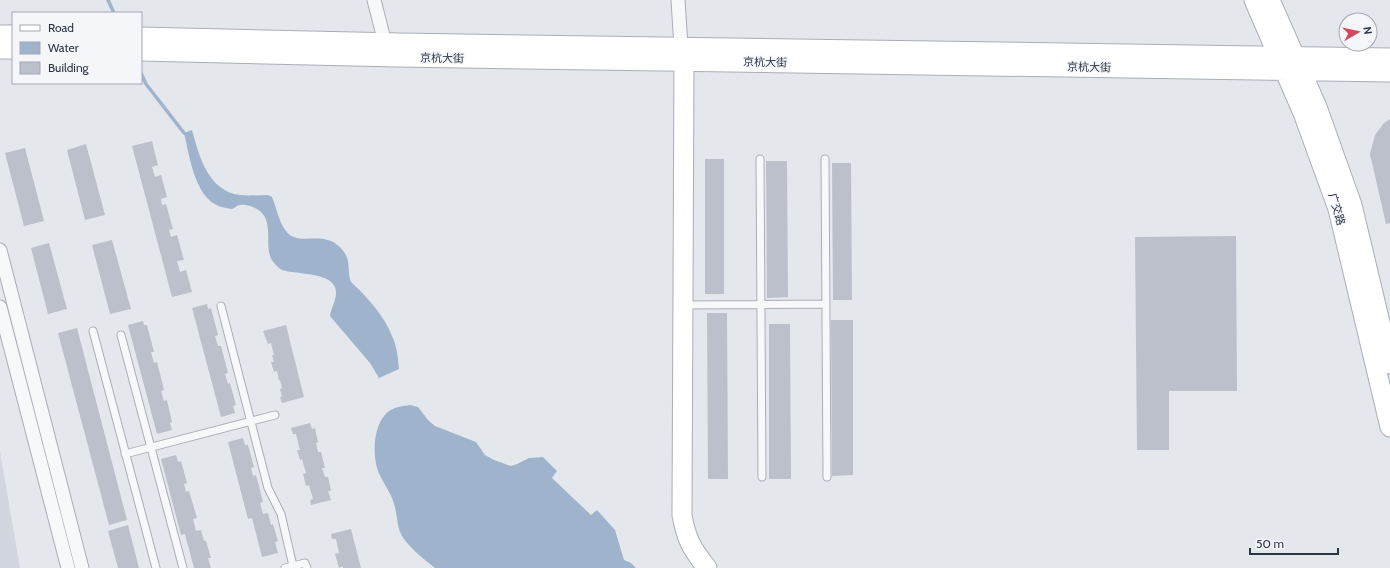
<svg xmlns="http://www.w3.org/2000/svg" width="1390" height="568" font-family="Cabin,'Noto Sans SC',sans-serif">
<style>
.built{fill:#d2d6de}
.water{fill:#9fb4cc}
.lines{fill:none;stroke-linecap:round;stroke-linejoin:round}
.stream{stroke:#9fb4cc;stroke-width:3.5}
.building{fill:#bbc0ca}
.lane-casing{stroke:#a9aeb7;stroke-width:9}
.street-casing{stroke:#a9aeb7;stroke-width:15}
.secondary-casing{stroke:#a9aeb7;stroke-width:21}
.lane{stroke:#f7f8fa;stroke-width:7}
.street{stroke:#f7f8fa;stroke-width:13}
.secondary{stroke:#fff;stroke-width:19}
.labels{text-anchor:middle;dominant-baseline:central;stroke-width:3;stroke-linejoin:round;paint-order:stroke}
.street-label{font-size:11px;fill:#2b3445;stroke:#f4f6f9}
</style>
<rect width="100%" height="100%" fill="#e4e7ec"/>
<path class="built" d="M0,452L20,568H0Z"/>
<path class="water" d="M192,130C199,156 208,191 240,195C249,196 259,195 268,195L272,197C276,206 279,223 286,231C299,249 326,226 344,252C351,261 347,272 351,282C367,297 384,315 392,336C397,346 398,358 399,369L379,378L370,363L330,316C331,308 336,301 336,293C337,271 295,275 282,270C280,269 277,266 275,264C261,250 276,225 260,211C255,207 246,204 240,205C237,205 235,208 232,209C230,209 228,208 226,208C195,204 190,157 184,133Z
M410,405L418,407L428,420L435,426L476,442L485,455L494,460L511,466L517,464L529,458L543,457L557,471L552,478L591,515L597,510L615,530L624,560L631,563L636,568H435C425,560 412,550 404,539C396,529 398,515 394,504C391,492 382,482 378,471C372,454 373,423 389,411C395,407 403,406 410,405Z"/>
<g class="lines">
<path class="stream" d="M108,0L114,13
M141,73L146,84L184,133"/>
</g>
<path class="building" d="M1390,119V223L1386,224L1370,154L1375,135L1384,123Z
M152,141L158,165L152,167L155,177L161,175L167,197L161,199L162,205L166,204L173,229L169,230L171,237L177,235L184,260L177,261L180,272L186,270L192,292L172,297L132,146Z
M86,144L105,215L85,220L67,150Z
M25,148L44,221L24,226L5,153Z
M705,159H724V294H705Z
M766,161H787L788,297L767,298Z
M832,163H851L852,300H833Z
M1236,236L1237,391H1169V450H1137L1135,237Z
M112,240L131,309L110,314L92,245Z
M49,243L67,309L48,314L31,248Z
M207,304L208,309L211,308L218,335L215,336L218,346H221L228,373L225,374L228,384L230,383L236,405L233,406L235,413L221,417L192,308Z
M707,313H727L728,479H708Z
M831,320H853V475L832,476Z
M143,321L144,325H147L154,352H151L154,363L157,362L164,390L161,391L164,401L167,400L172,422L170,423L172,430L157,434L128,325Z
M769,324H790L791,479H769Z
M286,325L304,397L282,403L280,397L282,396L280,389L282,388L280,380L279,381L277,371L274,372L271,362H274L272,355H274L271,343L268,344L263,331Z
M77,328L127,520L109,525L58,333Z
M310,423L312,429L315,428L318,442L316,443L318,452H321L325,468H322L325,477H328L331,491H328L331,500L311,505L310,500L313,499L309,485L306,486L303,474L306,473L302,459L300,460L297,450H300L296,434H293L291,428Z
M243,438L245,445H248L254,467L251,468L253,476L256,475L263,502L260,503L263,514L268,513L271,525L273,524L278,541L275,542L278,553L262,557L252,518L248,519L228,442Z
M176,455L178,462L181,461L187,483L184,484L186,492L189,491L197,518L193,519L196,531L201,530L204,541H206L211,558H208L211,568H194L185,534L181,535L161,459Z
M128,525L139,568H118L108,531Z
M351,529L361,568H343V566L339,568L335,554L339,553L336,539H332L331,534Z"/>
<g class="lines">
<g class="lane-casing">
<path id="lane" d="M760,159L762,477
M825,159L827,477
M684,305L826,304
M221,306L268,488L281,514L293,566
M93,331L156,568
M121,335L183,568
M125,454L275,415
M285,568L305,563L307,568"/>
</g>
<g class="street-casing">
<path id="street" d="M374,0L385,43
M678,0L681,47
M0,250L82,568
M0,307L68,568"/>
</g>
<g class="secondary-casing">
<path id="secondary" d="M1254,0L1303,113L1338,209L1390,427
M1270,0L1317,107L1352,205L1390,364
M0,35H13
M141,37L399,43L1390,58
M0,49H13
M141,51L398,57L1390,72
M684,61L682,515C686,539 692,549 707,568"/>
</g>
<use href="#lane" class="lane"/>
<use href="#street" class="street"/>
<use href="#secondary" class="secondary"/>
</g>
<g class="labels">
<g class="street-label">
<text transform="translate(442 58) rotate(1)">京杭大街</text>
<text transform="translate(765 62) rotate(1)">京杭大街</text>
<text transform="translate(1089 67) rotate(1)">京杭大街</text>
<text transform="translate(1337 209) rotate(74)">广交路</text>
</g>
</g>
<rect x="12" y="12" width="130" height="72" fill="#f4f6f9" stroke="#a4a8b1"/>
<rect x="20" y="25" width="20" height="6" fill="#ffffff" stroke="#a4a8b1"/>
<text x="48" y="32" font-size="12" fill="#2b3445">Road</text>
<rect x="20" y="42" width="20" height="12" fill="#9fb4cc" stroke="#a4a8b1"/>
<text x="48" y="52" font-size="12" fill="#2b3445">Water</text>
<rect x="20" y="62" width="20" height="12" fill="#bbc0ca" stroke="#a4a8b1"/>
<text x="48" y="72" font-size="12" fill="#2b3445">Building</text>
<g transform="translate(1358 32) rotate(81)"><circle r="19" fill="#f4f6f9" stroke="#a4a8b1"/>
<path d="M0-3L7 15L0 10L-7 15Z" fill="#d1495b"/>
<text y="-6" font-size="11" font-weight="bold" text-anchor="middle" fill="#2b3445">N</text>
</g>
<path d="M1250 548v6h88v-6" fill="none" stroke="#2b3445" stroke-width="2"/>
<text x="1256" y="548" font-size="12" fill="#2b3445" stroke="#f4f6f9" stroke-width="3" paint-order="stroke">50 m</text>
</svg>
